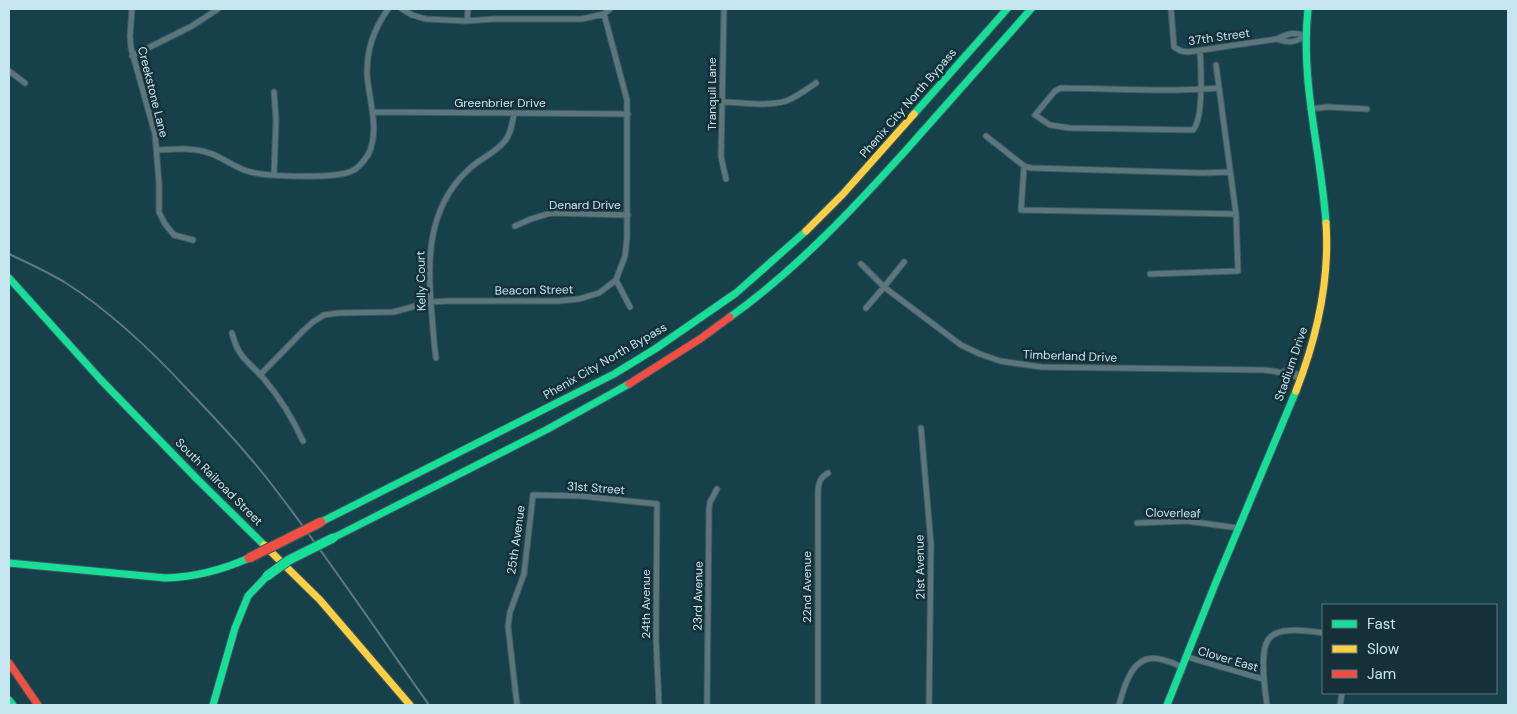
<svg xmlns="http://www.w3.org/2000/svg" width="1517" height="714" font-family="'DM Sans',sans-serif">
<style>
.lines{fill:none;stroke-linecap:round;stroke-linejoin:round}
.street-casing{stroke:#3f5a62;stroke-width:7}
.fast-casing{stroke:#3f5a62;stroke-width:9}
.slow-casing{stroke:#3f5a62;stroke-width:9}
.jam-casing{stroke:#3f5a62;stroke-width:9}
.street{stroke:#5c767d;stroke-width:5}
.fast{stroke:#16e098;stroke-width:7}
.slow{stroke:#ffcf43;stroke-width:7}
.jam{stroke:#f24e42;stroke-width:7}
.rail{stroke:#5d7880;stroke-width:2}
.fast-bridge-casing{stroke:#3f5a62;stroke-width:11;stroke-linecap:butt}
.jam-bridge-casing{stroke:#3f5a62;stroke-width:11;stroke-linecap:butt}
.fast-bridge{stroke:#16e098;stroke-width:9}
.jam-bridge{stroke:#f24e42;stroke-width:9}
.labels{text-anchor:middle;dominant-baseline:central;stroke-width:5;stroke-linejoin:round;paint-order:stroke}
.street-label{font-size:12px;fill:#c5e5ef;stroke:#153038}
</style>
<rect width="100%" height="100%" fill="#16404a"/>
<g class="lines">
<g class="street-casing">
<path id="street" d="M132,9L130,36L131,48L155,134L159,184V212L165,224L174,235L193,240
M402,9L412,15L426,19L467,21L493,19H582L604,14L610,9
M724,9L721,157L726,179
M1171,9L1174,47L1181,51L1188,52L1277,39C1287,34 1295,31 1305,36C1295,43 1288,43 1277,39
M467,21L468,9
M1200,50C1201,67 1204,118 1193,130L1070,128L1050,125L1035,115L1055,91L1061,88C1114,89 1167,92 1219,88
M132,56L192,26L218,9
M9,71L25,83
M274,92L276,120L274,175
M722,102C742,102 766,107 786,101C797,97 807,89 816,83
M1310,109L1328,107L1367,109
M373,112L628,114
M986,136L1024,166L1031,168L1203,173L1229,172
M157,150C174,149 192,147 209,153C222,157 234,167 247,171C266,177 335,179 352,171C359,168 364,161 368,155C381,129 368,99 367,73C367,48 374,29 388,9
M1024,166L1021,210L1236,214
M515,226L531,219L551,213L628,215
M861,264L884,287L961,345L980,354L1000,361L1041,367L1264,370C1269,371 1276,371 1281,373C1289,376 1293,378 1302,375
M1150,274L1238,271L1236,214L1216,65
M616,280L630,307
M866,308L884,287L904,262
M232,333C239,360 248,360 264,379C280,398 293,419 303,441
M436,358C434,344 433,330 432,316C427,264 426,209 468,170C479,159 494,154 504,142C511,135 512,123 514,114
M1281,373L1285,371L1301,375
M260,375L303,331L313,322L324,315L338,313L393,312L431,302L448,301H558L579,299L599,293L616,280L625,256L627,238V100L604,14
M921,428L931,544L929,705
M1137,523L1187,521L1238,528
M1187,657L1263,679
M517,705L508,626L510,612L524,574L533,495L581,496L657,504L656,638L659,705
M707,705L709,509L710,502L717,489
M818,705V490C819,481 821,477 828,473
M1119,705C1124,686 1133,653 1159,659C1167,660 1175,664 1182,667
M1267,705C1265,690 1259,653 1268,640C1271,635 1279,632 1284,631C1297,629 1311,631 1323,633
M1340,705L1342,693"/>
</g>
<g class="fast-casing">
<path id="fast" d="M1308,9C1300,82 1321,151 1326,223
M914,114L1007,9
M9,278L101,380L197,479L264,545
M730,317C797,269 853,209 908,148C949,102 990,55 1031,9
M321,522L614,374L655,349L736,293L806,231
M333,538L546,430L629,384
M9,563L166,578C196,577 222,570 249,558
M9,700L13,705
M213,705L235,628L248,596L267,576
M1167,705L1216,582L1296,391"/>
</g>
<g class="slow-casing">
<path id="slow" d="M806,231L843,194L914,114
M1296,391C1317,337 1330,281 1326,223
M264,545L320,600L410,705"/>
</g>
<g class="jam-casing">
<path id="jam" d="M629,384L700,339L730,317
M9,663L38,705"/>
</g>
<use href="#street" class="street"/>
<use href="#fast" class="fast"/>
<use href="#slow" class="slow"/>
<use href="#jam" class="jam"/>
<path class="rail" d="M9,254C28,263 48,272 66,283C111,312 152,351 188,390C216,419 244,449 269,481C325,553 376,630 429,705"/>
<g class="fast-bridge-casing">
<path id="fast-bridge" d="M267,576L289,560L333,538"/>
</g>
<g class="jam-bridge-casing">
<path id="jam-bridge" d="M249,558L321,522"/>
</g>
<use href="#fast-bridge" class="fast-bridge"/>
<use href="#jam-bridge" class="jam-bridge"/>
</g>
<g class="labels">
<g class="street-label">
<text transform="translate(1219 37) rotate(-8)">37th Street</text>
<text transform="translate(153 92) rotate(76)">Creekstone Lane</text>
<text transform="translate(712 94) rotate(-90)">Tranquil Lane</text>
<text x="500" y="103">Greenbrier Drive</text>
<text transform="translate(908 103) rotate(-49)">Phenix City North Bypass</text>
<text x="585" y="205">Denard Drive</text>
<text transform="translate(421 281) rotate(-91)">Kelly Court</text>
<text transform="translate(534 290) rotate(-1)">Beacon Street</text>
<text transform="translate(1070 356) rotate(2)">Timberland Drive</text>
<text transform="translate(605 361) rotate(-30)">Phenix City North Bypass</text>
<text transform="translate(1291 364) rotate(-71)">Stadium Drive</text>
<text transform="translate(219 482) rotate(45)">South Railroad Street</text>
<text transform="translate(596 488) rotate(4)">31st Street</text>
<text transform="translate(1173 513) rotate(1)">Cloverleaf</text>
<text transform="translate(516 540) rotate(-82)">25th Avenue</text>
<text transform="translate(920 567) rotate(-91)">21st Avenue</text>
<text transform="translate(807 587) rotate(-90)">22nd Avenue</text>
<text transform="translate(698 596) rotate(-89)">23rd Avenue</text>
<text transform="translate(646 604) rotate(-90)">24th Avenue</text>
<text transform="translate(1228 659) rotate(16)">Clover East</text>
</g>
</g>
<rect width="1517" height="714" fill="none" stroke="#c5e5ef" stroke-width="20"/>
<rect x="1322" y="604" width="175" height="90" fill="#153038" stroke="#5b7881"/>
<rect x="1332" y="620" width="25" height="8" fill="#16e098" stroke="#5b7881"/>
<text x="1367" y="629" font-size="15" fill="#c5e5ef">Fast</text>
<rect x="1332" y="645" width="25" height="8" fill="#ffcf43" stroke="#5b7881"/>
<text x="1367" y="654" font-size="15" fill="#c5e5ef">Slow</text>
<rect x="1332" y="670" width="25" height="8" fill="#f24e42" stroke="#5b7881"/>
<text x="1367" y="679" font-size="15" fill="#c5e5ef">Jam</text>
</svg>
